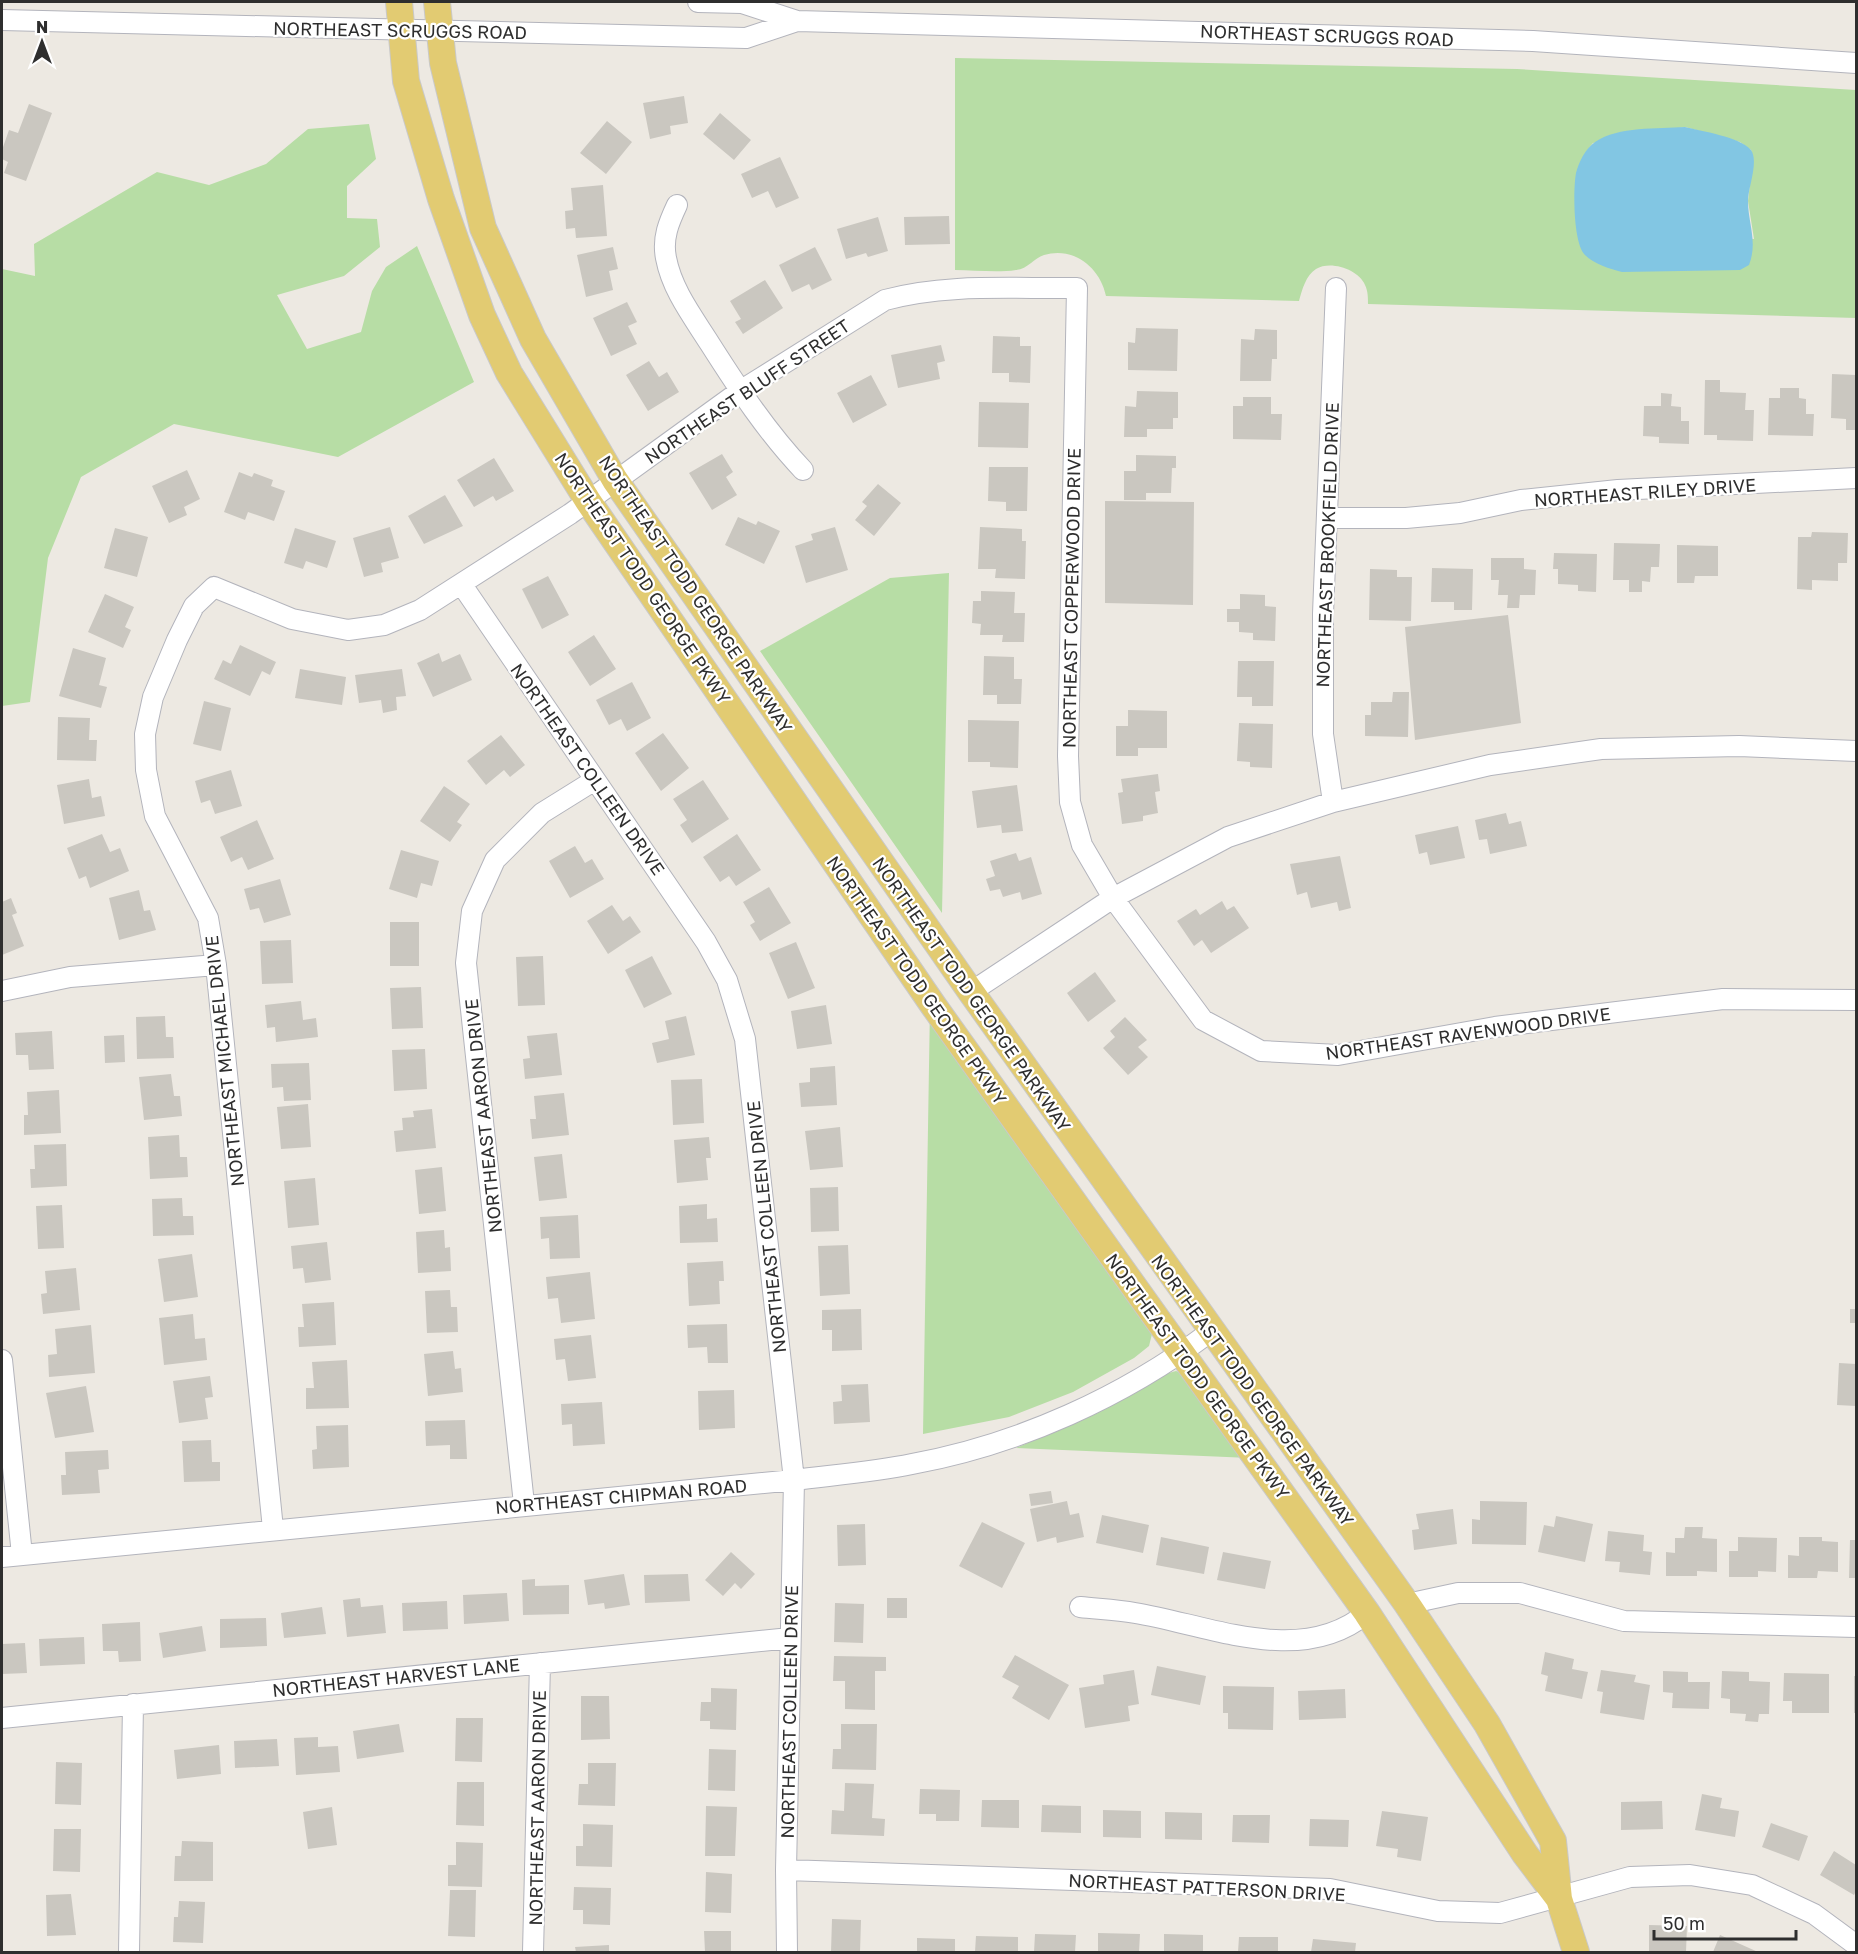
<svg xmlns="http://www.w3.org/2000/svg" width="1858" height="1954" font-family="'Golos Text',sans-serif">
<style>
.green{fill:#b7dda5;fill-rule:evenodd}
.water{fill:#82c6e3}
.building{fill:#cac7c0}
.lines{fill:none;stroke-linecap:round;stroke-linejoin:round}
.minor-casing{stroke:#b3b4bc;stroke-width:22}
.major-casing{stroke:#c9c9c9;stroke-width:28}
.minor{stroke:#fff;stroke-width:20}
.major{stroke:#e2cb72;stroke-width:26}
.labels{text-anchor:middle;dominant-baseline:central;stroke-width:4.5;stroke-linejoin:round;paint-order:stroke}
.street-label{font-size:18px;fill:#2e2e2e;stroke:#fff}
</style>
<rect width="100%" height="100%" fill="#ede9e2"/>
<path class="green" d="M955,58L1517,69L1856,90V318L1368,304C1368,298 1368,291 1365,285C1359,270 1331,260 1316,269C1306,275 1302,290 1299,301L1106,296C1100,267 1073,246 1044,255C1034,258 1028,269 1016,270C997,273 974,270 955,270ZM1685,127L1740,142L1751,150L1753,158L1748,201L1754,239L1576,224C1576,194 1572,167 1593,143Z
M369,124L376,159L347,186V218L377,219L380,247L344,276L277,295L307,349L361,332L372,291L386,267L417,246L474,382L338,457L174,424L81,477L48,558L30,702L2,706V269L35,276L34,244L157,172L209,185L266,164L308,129Z
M949,573L942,913L760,651L890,578Z
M930,1005L1153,1330L1149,1346L1134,1358L1073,1392L1009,1417L923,1434Z
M1176,1371L1191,1377L1250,1458L1016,1448L1088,1417L1162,1375Z"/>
<path class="water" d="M1685,127C1700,131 1741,137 1751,150C1759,162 1748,187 1748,201C1748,223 1758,242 1749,265L1740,270L1622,272C1610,269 1594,264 1585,255C1573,243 1573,189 1576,173C1579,162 1585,149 1595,142C1619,126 1657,129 1685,127Z"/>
<path class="building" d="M684,96L688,123L670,126L671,134L650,139L643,103Z
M29,104L52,113L26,181L4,173L8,162L2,159V150L9,130L18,133Z
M720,113L751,140L734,160L703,134Z
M607,121L632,142L606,174L580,153Z
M780,157L799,198L776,208L768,191L752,198L741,174Z
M603,185L607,236L576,238L575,228L566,229L565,211L573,210L571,188Z
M949,216L950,244L905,245L904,217Z
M878,217L888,251L868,257L866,253L846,259L837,229Z
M613,247L618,269L609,271L613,290L586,297L577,255Z
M815,247L832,280L812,290L809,284L792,292L779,265Z
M765,280L783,308L743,334L735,322L741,319L730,301Z
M627,302L637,322L628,326L637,344L611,356L593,318Z
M1136,328L1178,329L1177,371L1128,370V342L1135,343Z
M1255,329L1277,330V359H1272L1271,381H1240L1241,339L1254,340Z
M993,336L1020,337V346H1031L1030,383L1009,382V373H992Z
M941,345L945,361L937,363L940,379L898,388L891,355Z
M649,361L659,377L667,372L679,392L648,411L626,375Z
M1832,374L1856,375V430H1846V419L1831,418Z
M871,375L887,405L853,423L837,393Z
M1705,380H1720V392L1746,393L1745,410H1754L1753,441L1717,440V435H1704Z
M1780,388H1799V398L1806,399V414H1814L1813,436L1768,435L1769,398H1780Z
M1137,391L1178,392V418H1173V429H1147V437H1124L1125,406L1136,407Z
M1661,393L1672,394L1671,406L1681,407V421H1689V444L1659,443V437L1643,436L1644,406H1661Z
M1243,397H1271V414H1282L1281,440L1233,439V406H1243Z
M979,402L1029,403L1028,448L978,447Z
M722,454L733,472L726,477L737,495L712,510L689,473Z
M1136,455L1176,456V468H1172L1171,493H1146V500H1124V471H1136Z
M494,458L514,491L496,501L493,496L474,507L457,480Z
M989,467H1028L1027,511H1006V502L988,501Z
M187,470L200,499L184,507L187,515L169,523L152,486Z
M239,472L252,477L254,473L273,480L271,486L285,491L274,521L248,512L245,520L224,512Z
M878,484L901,503L874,536L855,520L867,506L862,502Z
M445,495L463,526L424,544L408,516Z
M1105,501L1194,502L1193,605L1105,603Z
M738,517L756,525L758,521L780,531L764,564L725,545Z
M390,527L399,558L381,563L383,572L364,577L353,538Z
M835,527L848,570L806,583L795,546L813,540L811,534Z
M980,527L1022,529V541H1026L1025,579L995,578L996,569H978Z
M115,528L148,537L137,577L104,568Z
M295,528L336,541L327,568L306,561L303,569L284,563Z
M1812,532L1848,533L1847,563H1838V581L1812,580V590L1797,589L1798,537H1811Z
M1614,543L1660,544L1659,567H1651L1650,582L1642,581V592H1629V580H1613Z
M1677,545L1718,546V576H1695L1694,583H1677Z
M1554,553L1597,554L1596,592L1578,591V585L1558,584V569H1553Z
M1491,558H1524V569L1536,570L1535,595H1520L1519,608H1507L1508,595H1498L1499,580H1491Z
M1432,568L1473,569L1472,610H1454V602H1431Z
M1370,569L1397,570V577H1412L1411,621L1369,620Z
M548,576L569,615L542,629L522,589Z
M981,591L1015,592L1014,613H1025L1024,642H1002L1003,635H980L981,624L972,623L973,601H981Z
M105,594L134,607L125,627L131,630L123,648L88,632Z
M1240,594L1265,595V606L1276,607L1275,641L1253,640V633L1239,632V622H1227V609H1240Z
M1508,615L1521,723L1415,740L1405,627Z
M594,635L616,669L590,686L568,652Z
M240,645L276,662L270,675L262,671L250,696L214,679L223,660L231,664Z
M73,648L106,658L99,685L107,687L101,708L59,696Z
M439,653L442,662L460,654L472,680L433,697L417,663Z
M984,656L1014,657V679H1022L1021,704H997V695H983Z
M1238,661H1274L1273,706H1252V697H1237Z
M300,669L346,677L342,705L295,698Z
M402,669L406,696L396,697L397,710L383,713L381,700L359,703L355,675Z
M632,682L651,718L627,731L621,719L609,725L596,700Z
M1393,692H1409L1408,737L1365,736V715H1371V702H1392Z
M204,701L231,708L221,751L193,744Z
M1128,710L1167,711V748H1138V756H1116V726H1128Z
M58,717L90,718L89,740H97L96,761L57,760Z
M968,720L1019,721L1018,768L990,767V762H968Z
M1239,723L1273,724L1272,768L1250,767V762L1237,761Z
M663,733L689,768L661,791L635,753Z
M501,735L525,765L510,777L504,770L486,785L467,761Z
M231,770L242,806L215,814L210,800L201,803L195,781Z
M1158,774L1160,791L1155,792L1158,813L1143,816V821L1122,824L1118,793L1123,792L1121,779Z
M89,779L92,798L101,796L105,816L64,824L57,785Z
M703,780L729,819L692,843L680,825L687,820L673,799Z
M1017,785L1023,831L1002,833L1001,825L977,828L972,791Z
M444,786L470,804L457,822L462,825L450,842L420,821Z
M1506,813L1509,824L1521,821L1527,846L1490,854L1487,839L1479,840L1475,820Z
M257,820L274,859L248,870L242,857L231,862L220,837Z
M1458,826L1465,858L1430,865L1427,852L1419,854L1415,835Z
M102,834L110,852L120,848L129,871L90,888L86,876L79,879L67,848Z
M737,834L761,870L736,886L729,876L720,882L703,857Z
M575,846L585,863L592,859L604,879L570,898L549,861Z
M401,850L439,861L432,886L421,883L417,898L389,889Z
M1016,853L1019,861L1031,857L1042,894L1022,900L1020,892L1003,897L1000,889L990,891L986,879L995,876L990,861Z
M1340,856L1351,908L1339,911L1337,902L1311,908L1307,892L1297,895L1290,864Z
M280,879L291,915L264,923L259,908L250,910L244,889Z
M769,887L791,923L760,941L750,925L755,922L743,902Z
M139,890L144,911L150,910L156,930L119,940L109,898Z
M11,898L17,913L12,915L24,946L2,955V902Z
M1222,901L1227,910L1234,906L1249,928L1211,953L1202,940L1194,946L1177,921L1196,909L1200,915Z
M612,905L623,921L630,916L641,932L608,954L587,921Z
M390,922H419V966H390Z
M291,940L293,983L262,984L260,941Z
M796,942L815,988L788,999L769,953Z
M543,956L545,1005L518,1006L516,957Z
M652,956L672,994L644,1008L625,970Z
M1095,972L1116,1001L1088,1022L1067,993Z
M421,987L423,1028L392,1029L390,988Z
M301,1001L303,1020L316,1018L318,1037L276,1042L275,1027L267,1028L265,1005Z
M826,1005L832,1044L797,1049L791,1011Z
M165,1016L166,1037H173L174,1058L137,1059L136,1017Z
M686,1016L695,1055L657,1063L652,1043L669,1039L665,1021Z
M1125,1017L1147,1040L1138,1047L1148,1057L1128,1075L1103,1048L1115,1037L1110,1031Z
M52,1031L54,1069L29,1070L28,1055H16L15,1033Z
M557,1033L562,1075L525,1079L523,1059L530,1058L527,1036Z
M124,1035L125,1062L105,1063L104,1036Z
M425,1049L427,1089L394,1091L392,1050Z
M309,1063L311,1100L284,1101L283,1087L272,1088L271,1064Z
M835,1066L837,1105L801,1107L799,1083L810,1082V1068Z
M171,1074L174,1096H180L182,1116L144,1120L139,1077Z
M702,1079L704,1123L673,1125L671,1080Z
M59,1090L61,1133L24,1135V1115H28L27,1092Z
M564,1093L569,1135L532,1139L530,1119H536L534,1096Z
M308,1104L311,1147L281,1149L277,1107Z
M432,1109L436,1148L396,1152L394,1131L403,1130L402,1118L414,1117L413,1111Z
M840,1127L843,1167L810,1170L805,1131Z
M179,1135L180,1157H187L188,1177L150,1179L148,1137Z
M709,1137L711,1158H706L708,1180L677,1183L674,1140Z
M66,1144L67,1186L31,1188L30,1169H35L34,1145Z
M562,1154L567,1198L539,1201L534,1157Z
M442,1167L446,1211L419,1214L415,1170Z
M315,1178L319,1225L288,1228L284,1181Z
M838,1187L839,1231L811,1232L810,1188Z
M182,1198L183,1216H193L194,1235L153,1236L152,1199Z
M707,1204V1219L717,1218L718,1242L680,1243L679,1206Z
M62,1205L64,1248L38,1249L36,1206Z
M578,1215L580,1258L550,1259L549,1238L541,1239L540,1217Z
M444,1230L445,1248L450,1247L451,1271L418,1273L416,1232Z
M327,1242L331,1280L305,1283L303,1268L293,1269L291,1246Z
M848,1245L850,1294L820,1296L818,1246Z
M192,1254L198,1297L164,1302L158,1259Z
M723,1261L724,1281H719L720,1304L689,1306L687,1263Z
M76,1268L80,1310L43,1314L41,1294L47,1293L45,1271Z
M590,1272L595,1319L561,1323L558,1298L548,1299L546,1277Z
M450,1290L451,1307H457L458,1332L427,1333L425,1291Z
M334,1302L336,1345L299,1347L298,1327H304L302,1304Z
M861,1309L862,1350L832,1351V1330H822V1310Z
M1850,1309H1856V1323H1850Z
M193,1314L195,1339L205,1338L207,1360L164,1365L159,1318Z
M727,1324L728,1363H708L707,1347L688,1348L687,1325Z
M91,1325L95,1373L49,1377L48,1355L57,1354L55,1329Z
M591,1335L596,1378L568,1381L565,1359L556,1360L554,1339Z
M453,1351L455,1369L461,1368L463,1392L428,1396L424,1354Z
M347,1360L349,1408L306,1409V1388H314L312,1362Z
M1839,1363L1856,1364V1406L1837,1405Z
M210,1376L213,1397L205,1398L208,1419L179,1423L173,1381Z
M868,1384L870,1422L834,1424L833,1402L842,1401L841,1385Z
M86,1386L94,1432L55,1438L46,1393Z
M734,1390L735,1428L699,1430L698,1391Z
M602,1402L605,1444L573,1446L572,1424L562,1425L561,1404Z
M465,1420L467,1459H450V1445L426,1446L425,1421Z
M348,1425L349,1467L313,1469L312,1450L317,1449L316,1426Z
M211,1440L212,1462H220V1481L184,1482L182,1441Z
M108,1450L109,1469L98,1470L100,1493L62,1495L61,1475H66L65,1452Z
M1051,1491L1053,1503L1031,1506L1029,1494Z
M1067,1501L1070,1515L1079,1513L1084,1537L1057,1543L1056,1537L1037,1542L1030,1509Z
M1480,1501L1527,1502L1526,1545L1472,1544V1519L1480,1520Z
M1453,1509L1457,1544L1414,1550L1412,1530L1419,1529L1416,1514Z
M1102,1515L1149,1525L1143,1553L1096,1543Z
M1556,1516L1593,1524L1585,1562L1538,1552L1544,1525L1554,1527Z
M982,1522L1025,1543L1002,1588L959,1566Z
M865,1524L866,1565L838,1566L837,1525Z
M1685,1527H1703L1702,1538L1717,1539V1572L1697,1571V1576H1666V1552L1675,1553V1538H1684Z
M1608,1531L1644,1535L1643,1551L1652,1552L1650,1575L1619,1572L1620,1562L1605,1561Z
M1161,1537L1209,1547L1204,1574L1156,1565Z
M1738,1537L1777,1538L1776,1572L1758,1571V1577H1729V1551H1738Z
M1799,1537H1822V1541L1838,1542V1572L1818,1571L1817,1578H1788V1555L1799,1556Z
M1850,1540H1856V1578H1849Z
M731,1552L755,1574L741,1589L735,1583L723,1596L705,1580Z
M1223,1552L1271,1561L1265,1589L1217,1580Z
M624,1574L630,1605L605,1609L604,1603L588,1605L584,1580Z
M688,1574L690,1601L645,1603L644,1575Z
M535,1579V1586L569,1585V1614L523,1615L522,1580Z
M507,1593L509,1621L464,1624L463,1595Z
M360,1598L361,1607L383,1605L386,1633L347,1637L343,1600Z
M887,1598H907V1618H887Z
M447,1601L448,1629L403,1631L402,1603Z
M835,1603L864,1604L863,1643L834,1642Z
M322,1607L326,1634L284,1638L281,1613Z
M266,1618L267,1646L220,1648V1619Z
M140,1622L141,1661L119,1662L118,1651H103L102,1624Z
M202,1626L206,1651L163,1658L159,1633Z
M84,1637L85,1664L40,1666L39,1639Z
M25,1643L27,1673L2,1674V1644Z
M1545,1652L1574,1659L1572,1669L1588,1672L1582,1699L1545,1691L1548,1676L1541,1674Z
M1015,1655L1069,1685L1049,1720L1012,1698L1019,1686L1002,1677Z
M834,1656L886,1657V1671H875V1710L845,1709V1681H833Z
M1157,1666L1206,1676L1200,1705L1151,1695Z
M1134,1670L1139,1704L1128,1706L1130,1721L1085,1728L1079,1688L1104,1684L1103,1675Z
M1601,1670L1636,1675L1634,1682L1650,1685L1644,1720L1600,1713L1603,1692L1597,1691Z
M1663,1671L1688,1672V1682H1710L1709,1709L1672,1708L1673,1693L1663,1692Z
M1722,1671L1749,1672V1681L1770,1682L1769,1714H1759L1758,1722L1745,1721L1746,1714L1730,1713V1699L1721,1698Z
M1784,1673L1829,1674V1713H1792V1701H1783Z
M1854,1676H1856V1713H1854Z
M1223,1686L1274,1687L1273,1730L1228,1729V1713H1223Z
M711,1688L737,1689L736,1730L710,1729V1721H700L701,1702H711Z
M1345,1689L1346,1718L1299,1720L1298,1691Z
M581,1696H609L610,1739L581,1740Z
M456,1718H483L482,1762L455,1761Z
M399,1724L404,1752L357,1759L353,1731Z
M841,1724H877L876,1770L832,1769L833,1749H841Z
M318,1737V1747L338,1746L340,1772L296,1775L294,1738Z
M277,1739L279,1766L235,1768L234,1741Z
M219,1745L221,1774L177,1779L174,1750Z
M709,1749L736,1750L735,1791L708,1790Z
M56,1762L82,1763L81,1805L55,1804Z
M588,1763H616L615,1806L578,1805L579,1784H588Z
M457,1782H484V1826L456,1825Z
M845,1783L874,1784L872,1818L885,1819L884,1836L831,1834L832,1810L844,1811Z
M920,1789L960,1790L959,1821H936V1814H919Z
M1702,1794L1722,1798L1720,1808L1739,1811L1735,1837L1695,1830Z
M982,1800H1019V1828L981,1827Z
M1662,1801L1663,1829L1621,1830V1802Z
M1042,1805L1081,1806V1833L1041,1832Z
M706,1806L737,1807L735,1856H705Z
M332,1807L337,1845L308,1849L303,1812Z
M1103,1810L1141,1811V1838L1103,1837Z
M1382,1811L1428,1817L1421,1861L1397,1857L1398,1849L1376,1846Z
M1165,1812L1202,1813V1840L1165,1839Z
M1233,1815H1270L1269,1843L1232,1842Z
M1310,1819L1349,1820L1348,1847L1309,1846Z
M1771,1823L1808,1836L1799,1861L1762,1847Z
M583,1824L613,1825L612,1867L576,1866V1846H583Z
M54,1829H81L80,1872L53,1871Z
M182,1841L213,1842V1881H174L175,1856H181Z
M456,1842L483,1843L482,1887L448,1886V1865H456Z
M1834,1851L1856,1865V1891L1854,1895L1820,1875Z
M706,1872L732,1874L731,1913L705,1912Z
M574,1887L611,1888L610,1925L583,1924V1910H573Z
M450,1890H476L475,1937L448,1936Z
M71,1894L76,1935L47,1936L46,1895Z
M179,1901L205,1902L203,1943L173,1942L174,1917H178Z
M832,1919L861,1920L860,1952H831Z
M1649,1925L1687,1926L1686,1952H1649Z
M704,1931H731V1952H705Z
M1098,1933L1140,1934L1139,1952H1098Z
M1035,1934L1076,1935L1075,1952H1034Z
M1164,1934L1203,1935V1952H1164Z
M1720,1935L1758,1952H1713Z
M976,1936L1018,1937V1952H975Z
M1239,1937H1278V1952H1238Z
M917,1938L955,1939V1952H917Z
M1313,1939L1356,1943L1355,1952H1311Z
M609,1945V1952H576L575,1947Z"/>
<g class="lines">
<g class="minor-casing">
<path id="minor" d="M698,2L742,3L797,21L1533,41L1856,63
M2,20L746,38L797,21
M677,205C669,222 662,238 666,258C672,290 693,317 710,344C738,388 767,432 803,470
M1327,518H1406L1460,513L1521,500L1618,490L1856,478
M462,585L706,942L727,980L745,1039L794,1480L786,1870L787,1952
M1333,802L1323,734V614L1336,288
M2,991L70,977L216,965
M971,992L1113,898L1228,837L1333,802L1490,765L1601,749L1739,746L1856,751
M2,1360L22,1555
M524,1504L466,963L472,911L495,860L542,813L595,780
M273,1529L216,965L208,918L155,816L146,770L145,734L153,697L177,640L194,606L214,587L292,619L348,630L384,625L420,610L570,514L740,391L885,300C946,283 1014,289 1077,288L1068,756L1070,802L1082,845L1113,898L1203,1020L1261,1051L1338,1055L1495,1027L1723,999L1856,1000
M2,1557L794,1480C833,1475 873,1472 912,1464C1020,1444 1123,1397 1210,1332
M1407,1604L1458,1593H1520L1624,1621L1856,1627
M1080,1607C1098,1609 1117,1610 1135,1613C1209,1625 1301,1668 1367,1613
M2,1718L790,1638
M786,1870L1330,1889L1438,1911L1500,1913L1630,1877L1690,1875L1752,1885L1814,1914L1856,1945
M129,1952L133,1704
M533,1952L540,1663"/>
</g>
<g class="major-casing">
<path id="major" d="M399,2L406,81L441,199L482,315L509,373L588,501L933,1005L1367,1613L1525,1854L1559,1899
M437,2L443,63L483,228L533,339L615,480L971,992L1407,1604L1487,1724L1553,1841L1559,1899L1576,1952"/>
</g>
<use href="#minor" class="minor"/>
<use href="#major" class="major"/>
</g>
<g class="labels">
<g class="street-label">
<text transform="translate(400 30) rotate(1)">NORTHEAST SCRUGGS ROAD</text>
<text transform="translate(1327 35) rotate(2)">NORTHEAST SCRUGGS ROAD</text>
<text transform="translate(747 391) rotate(-34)">NORTHEAST BLUFF STREET</text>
<text transform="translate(1645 492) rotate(-4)">NORTHEAST RILEY DRIVE</text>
<text transform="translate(1327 545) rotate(-88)">NORTHEAST BROOKFIELD DRIVE</text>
<text transform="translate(643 578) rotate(56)">NORTHEAST TODD GEORGE PKWY</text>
<text transform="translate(696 594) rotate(56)">NORTHEAST TODD GEORGE PARKWAY</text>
<text transform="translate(1071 598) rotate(-89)">NORTHEAST COPPERWOOD DRIVE</text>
<text transform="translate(588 769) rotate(55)">NORTHEAST COLLEEN DRIVE</text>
<text transform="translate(917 980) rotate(55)">NORTHEAST TODD GEORGE PKWY</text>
<text transform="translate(972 994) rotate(55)">NORTHEAST TODD GEORGE PARKWAY</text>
<text transform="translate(1468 1033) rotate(-8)">NORTHEAST RAVENWOOD DRIVE</text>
<text transform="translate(224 1061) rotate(-96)">NORTHEAST MICHAEL DRIVE</text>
<text transform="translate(483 1116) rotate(-96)">NORTHEAST AARON DRIVE</text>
<text transform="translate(766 1227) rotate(-96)">NORTHEAST COLLEEN DRIVE</text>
<text transform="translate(1198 1376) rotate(54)">NORTHEAST TODD GEORGE PKWY</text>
<text transform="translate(1253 1390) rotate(54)">NORTHEAST TODD GEORGE PARKWAY</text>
<text transform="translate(621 1496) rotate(-5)">NORTHEAST CHIPMAN ROAD</text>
<text transform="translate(396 1677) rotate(-6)">NORTHEAST HARVEST LANE</text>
<text transform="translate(789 1712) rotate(-89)">NORTHEAST COLLEEN DRIVE</text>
<text transform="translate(537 1808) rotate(-89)">NORTHEAST AARON DRIVE</text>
<text transform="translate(1207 1887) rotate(3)">NORTHEAST PATTERSON DRIVE</text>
</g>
</g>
<rect width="1858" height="1954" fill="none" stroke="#2e2e2e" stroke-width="6"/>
<g transform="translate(42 42)" stroke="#ffffff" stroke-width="4.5" paint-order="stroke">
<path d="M0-4.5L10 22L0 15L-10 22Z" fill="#2e2e2e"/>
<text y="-9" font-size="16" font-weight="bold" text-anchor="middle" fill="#2e2e2e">N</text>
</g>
<path d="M1654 1930v9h142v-9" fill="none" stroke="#2e2e2e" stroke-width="3"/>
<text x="1663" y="1930" font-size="18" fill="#2e2e2e" stroke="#ffffff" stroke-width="4.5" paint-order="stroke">50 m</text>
</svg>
